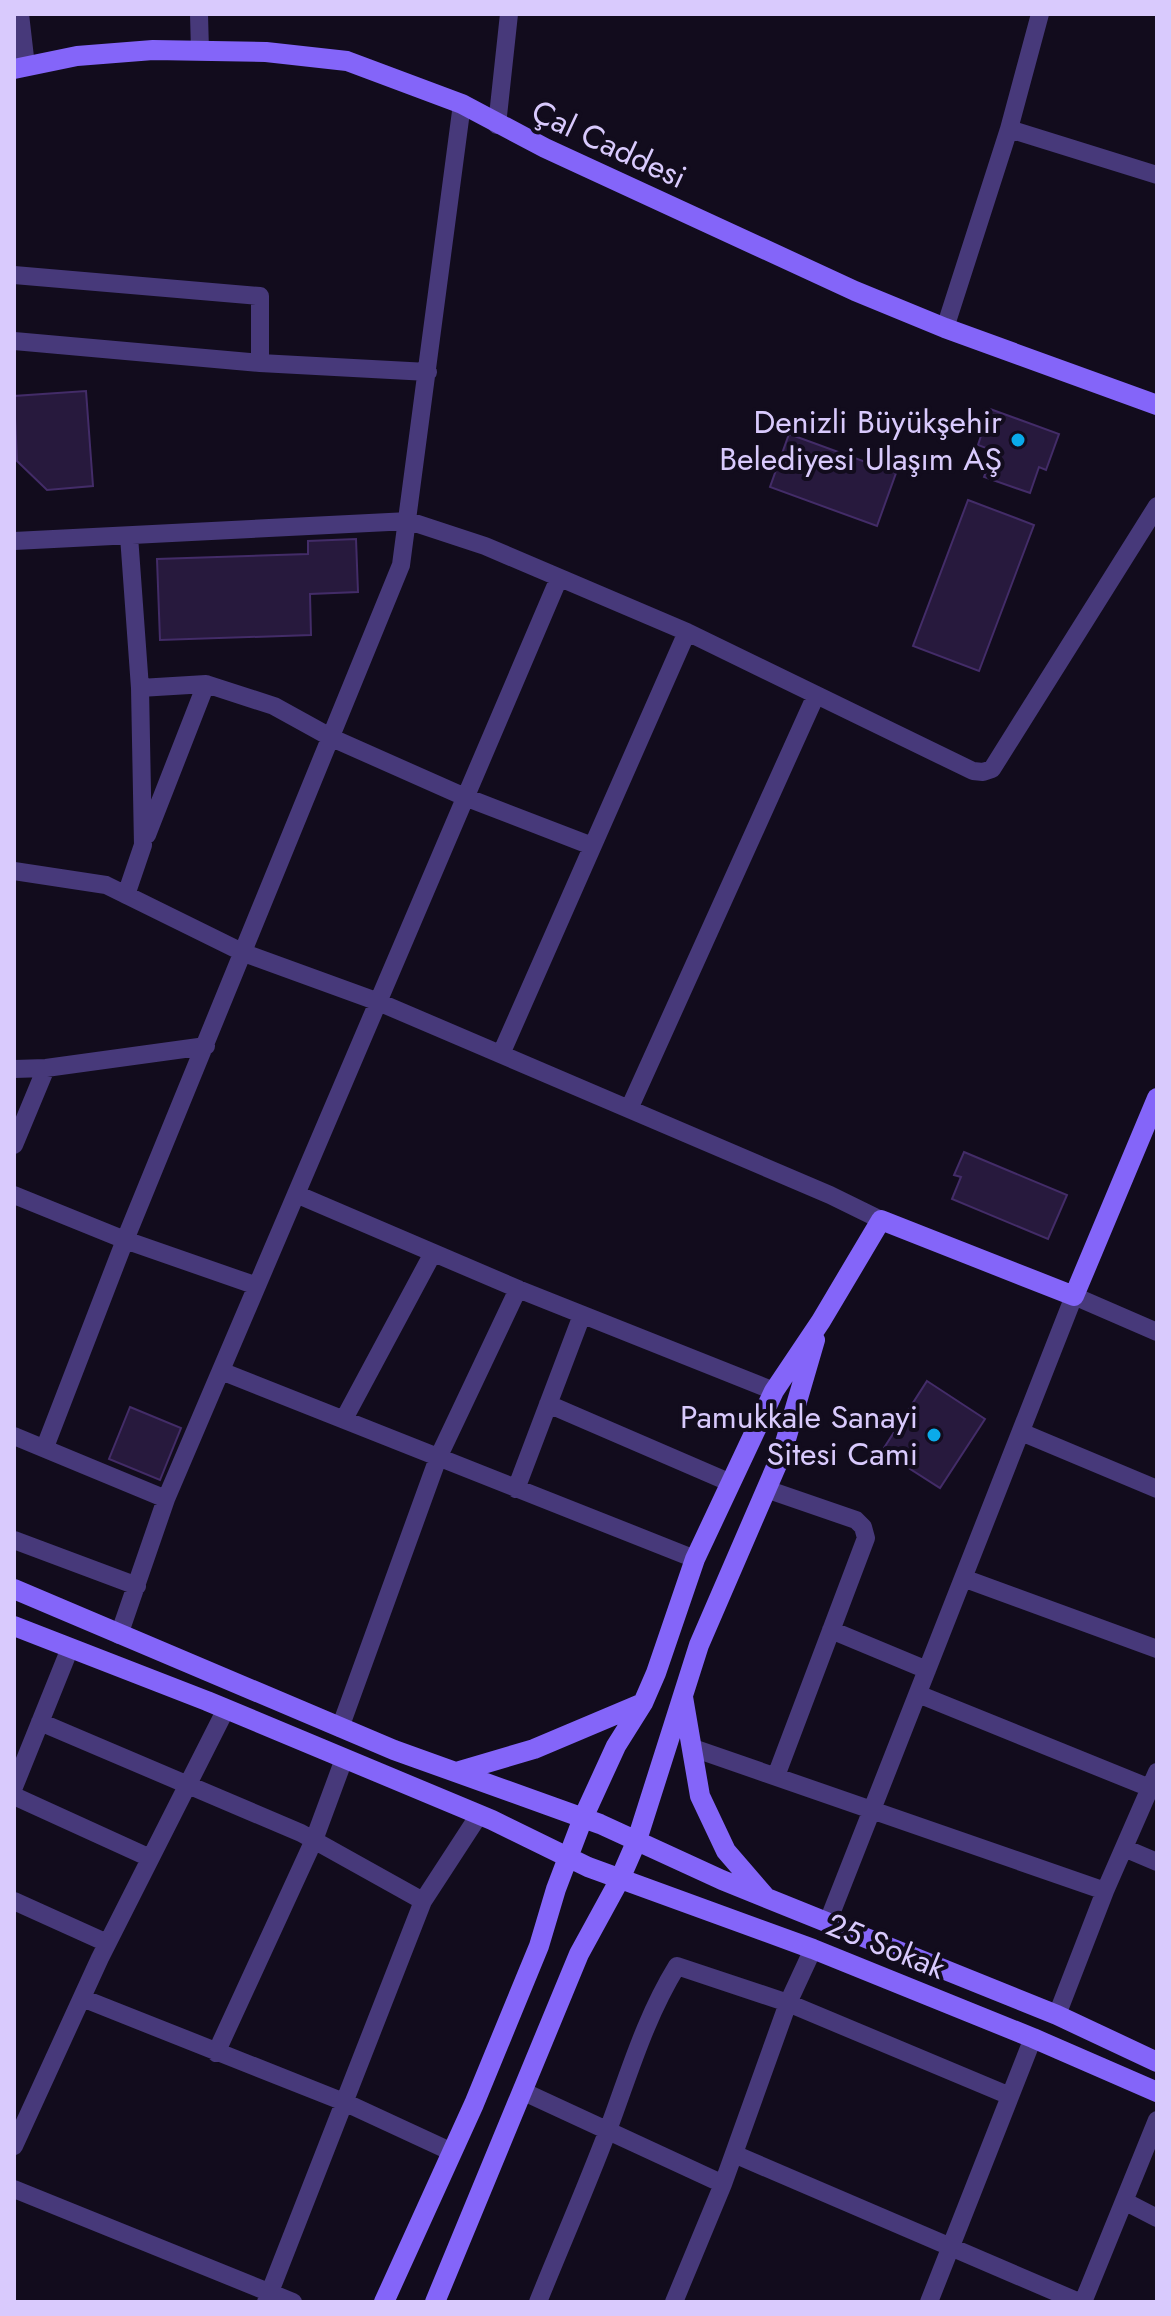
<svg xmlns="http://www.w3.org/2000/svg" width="1171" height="2316" font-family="Jost,sans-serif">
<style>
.building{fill:#27193d;stroke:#432c68;stroke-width:2}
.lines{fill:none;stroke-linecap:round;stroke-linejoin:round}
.street{stroke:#47397a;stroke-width:18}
.secondary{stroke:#8465f9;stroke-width:20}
.poi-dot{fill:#0aaaea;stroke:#120c1d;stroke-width:3}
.labels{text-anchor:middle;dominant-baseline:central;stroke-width:8;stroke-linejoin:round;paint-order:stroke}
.street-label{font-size:32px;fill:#d9cafd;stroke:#120c1d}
.poi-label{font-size:32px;fill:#d9cafd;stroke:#120c1d;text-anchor:end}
</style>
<rect width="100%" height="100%" fill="#120c1d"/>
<path class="building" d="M86,391L93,486L47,490L17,461L14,396Z
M990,409L1059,434L1046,470L1039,467L1030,493L984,477L994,451L978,445Z
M789,434L896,473L877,526L770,487Z
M968,500L1034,525L979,671L913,646Z
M356,539L358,592L310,594L311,635L160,640L157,559L308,554V541Z
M964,1152L1067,1195L1048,1239L952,1199L961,1177L954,1175Z
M927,1381L985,1419L940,1488L882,1451Z
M130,1407L181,1428L160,1480L109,1459Z"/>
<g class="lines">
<path class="street" d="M20,14L26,66
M199,14L200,51
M497,125L509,14
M1009,129L1157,175
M14,275L260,296V363L428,372
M945,328L1009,129L1040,14
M14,341L260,363
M14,541L409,521L485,546L687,632L973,771L983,772L992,769L1157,506
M140,688L206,684L274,706L332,738L465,797L592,846
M147,835L206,684
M14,871L106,885L244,953L376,1001L830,1195L881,1220
M126,895L143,845L140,688L129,536
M501,1054L687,632
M14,1069L46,1068L206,1046
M629,1109L816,695
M14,1145L46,1068
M296,1194L518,1289L774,1391
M14,1195L125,1240L257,1286
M221,1371L695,1559
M548,1404L731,1483
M344,1419L433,1253
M1021,1432L1157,1489
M14,1436L166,1499
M45,1447L125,1240L401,565L462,104
M516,1489L582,1315
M766,1489L856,1520L863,1527L866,1538L776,1776
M14,1540L137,1586
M963,1578L1157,1649
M831,1630L927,1670
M119,1635L166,1499L559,578
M918,1694L1150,1788
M40,1722L301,1833L423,1901
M340,1728L438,1458L518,1289
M693,1748L1105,1891
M14,1787L70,1648
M14,1796L150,1858
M1124,1848L1157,1862
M14,1901L107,1943
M827,1924L1074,1296L1157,1332
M82,1998L344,2102L452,2152
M1057,2015L1105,1891L1157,1772
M216,2053L314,1840L344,1759
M522,2091L723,2184
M14,2146L100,1958L226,1709
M734,2154L1079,2302
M14,2189L293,2302
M1124,2201L1157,2218
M266,2302L423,1901L479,1815
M538,2302C561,2245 586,2188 608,2130C629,2074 645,2018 677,1966L788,2003L1010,2096
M674,2302L723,2184L788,2003L813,1949
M929,2302L1033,2038
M1083,2302L1157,2120"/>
<path class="secondary" d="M14,69L77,56L153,50L266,52L347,61L462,104L545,148L855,291L945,328L1157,405
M14,1589L394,1750L600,1824L722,1880L1057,2015L1157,2062
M14,1626L207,1701L492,1820L588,1867L813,1949L1033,2038L1157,2092
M683,1697L700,1796L726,1851L764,1895
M456,1772L534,1749L643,1703
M384,2302L474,2104L539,1946L556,1889L583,1818L616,1746L643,1703L656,1673L695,1559L774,1391L821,1321L881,1220L1074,1296L1157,1098
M435,2302L579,1954L620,1879L637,1840L699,1645L782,1453L815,1340"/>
</g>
<g class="poi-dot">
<circle cx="1018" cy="440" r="8"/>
<circle cx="934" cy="1435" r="8"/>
</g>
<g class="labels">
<g class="street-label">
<text transform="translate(609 144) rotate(25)">Çal Caddesi</text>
<text transform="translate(886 1946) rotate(22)">25 Sokak</text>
</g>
<g class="poi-label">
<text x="1002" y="422">Denizli Büyükşehir<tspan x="1002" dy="37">Belediyesi Ulaşım AŞ</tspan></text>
<text x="918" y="1417">Pamukkale Sanayi<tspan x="918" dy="37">Sitesi Cami</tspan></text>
</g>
</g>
<rect width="1171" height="2316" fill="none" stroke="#d9cafd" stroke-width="32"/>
</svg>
